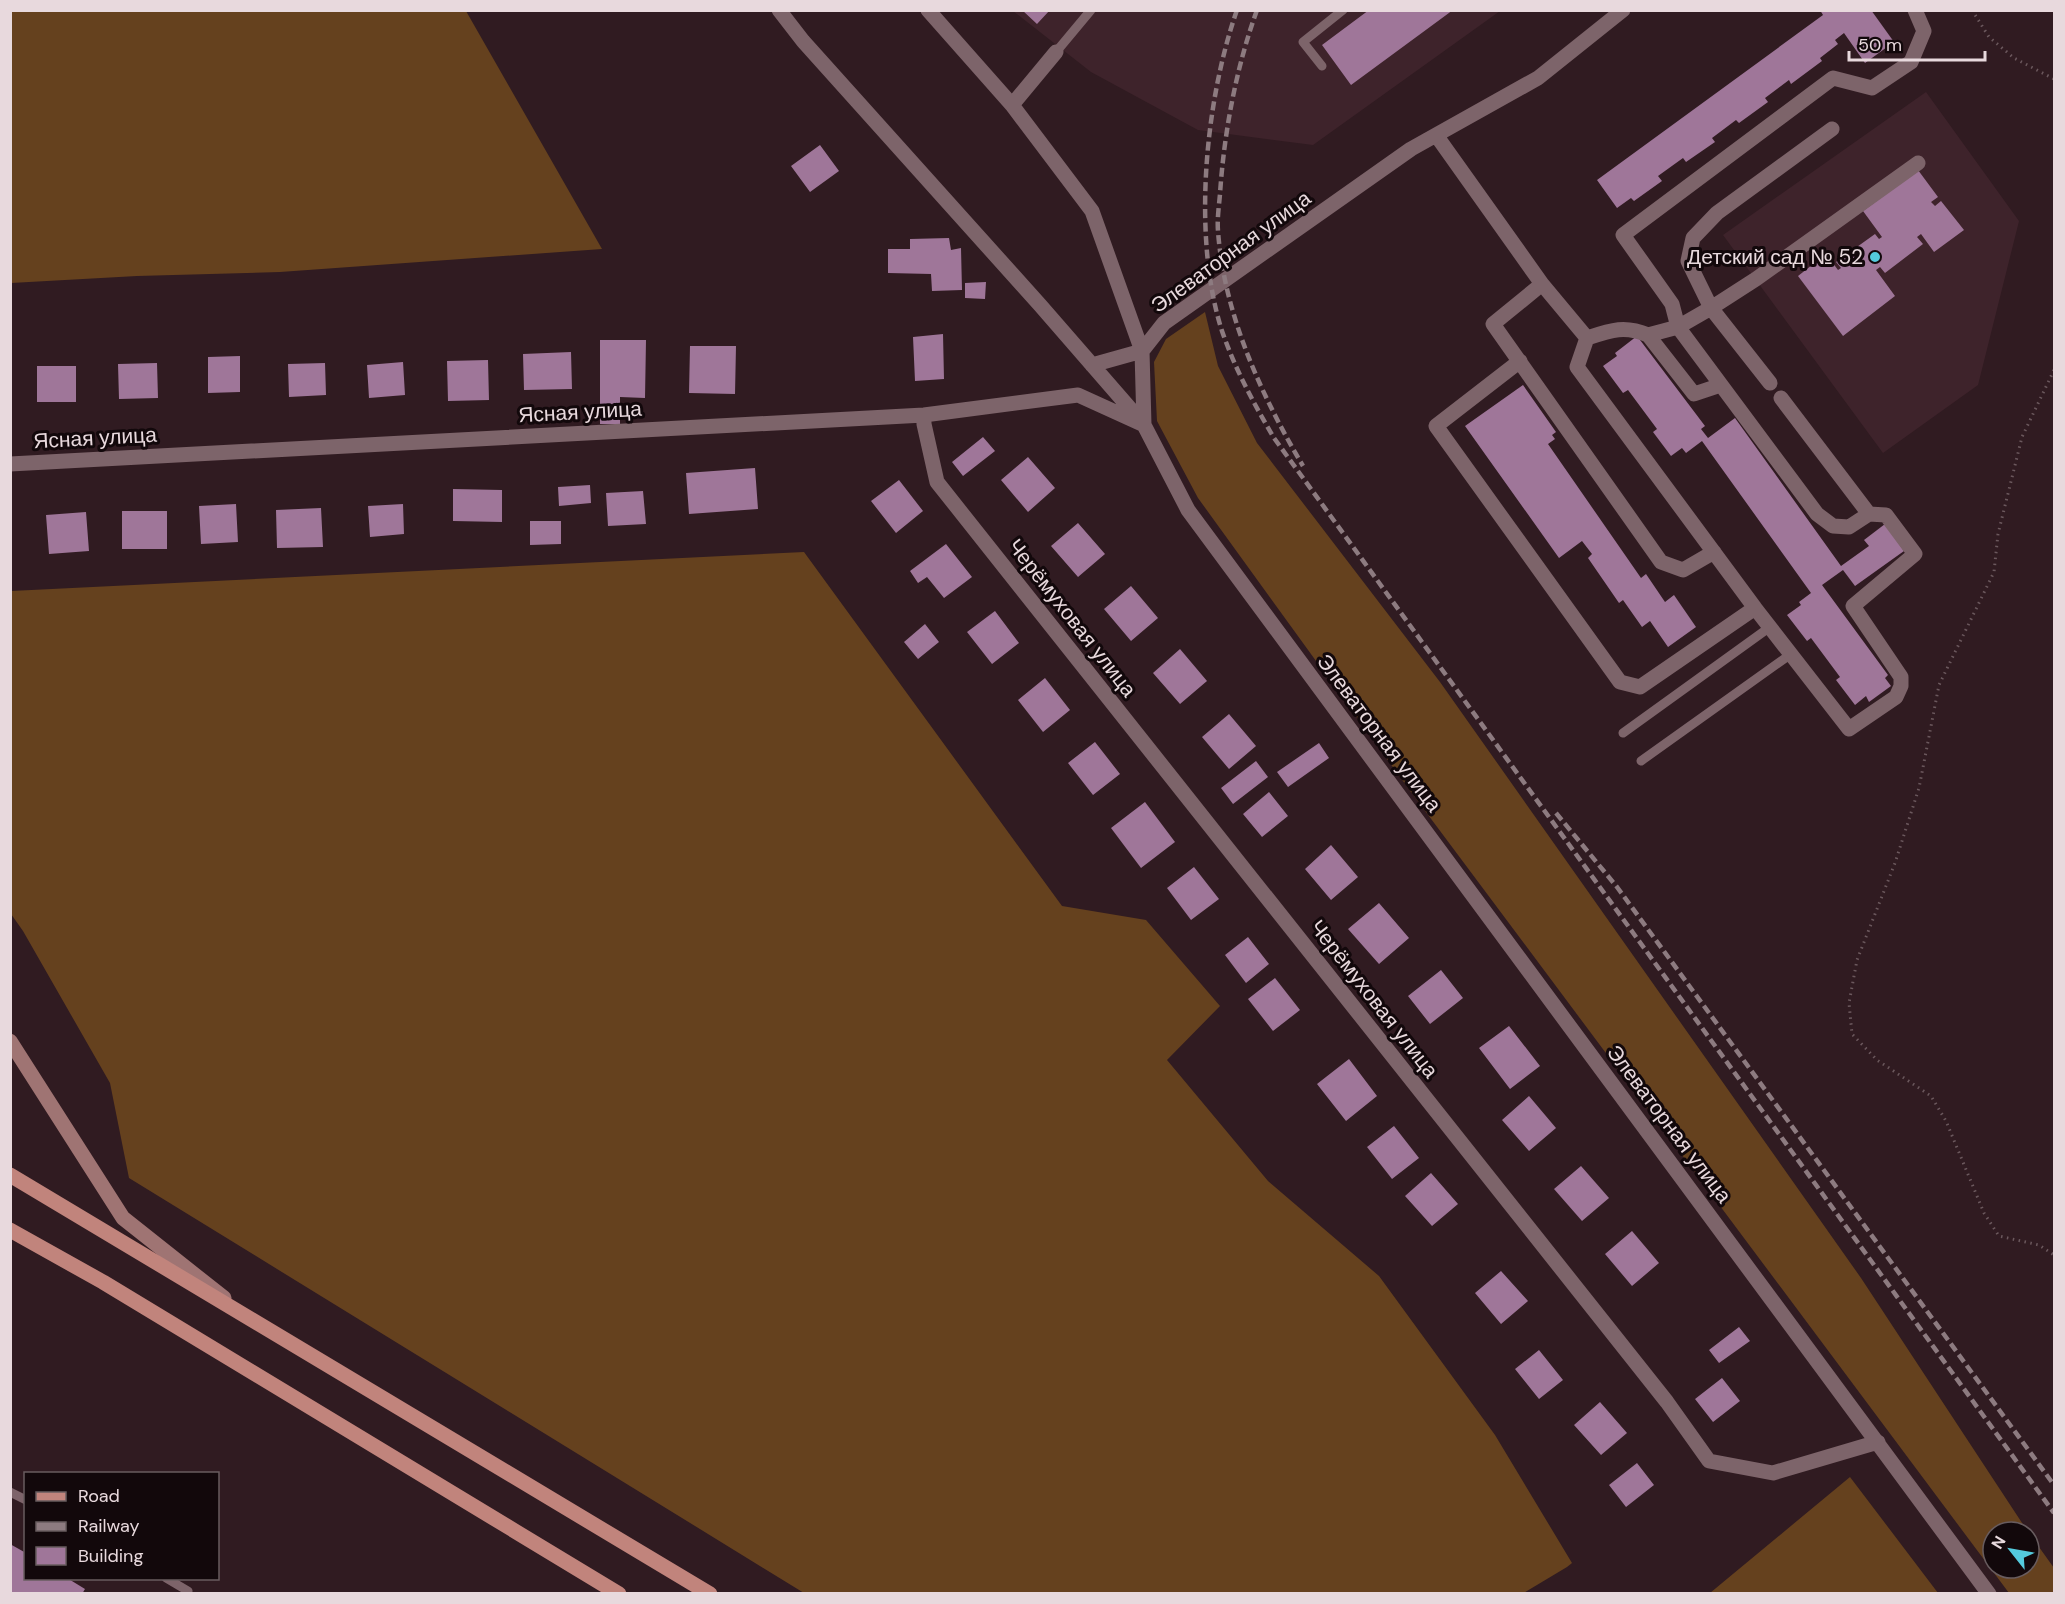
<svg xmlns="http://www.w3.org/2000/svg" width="2065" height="1604" font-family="'DM Sans',sans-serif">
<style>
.built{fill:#3e232b}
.forest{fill:#65411e}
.building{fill:#9f7699}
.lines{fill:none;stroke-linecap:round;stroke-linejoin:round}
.path{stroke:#6b585d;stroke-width:3;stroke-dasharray:1.5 4.5;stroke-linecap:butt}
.lane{stroke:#7d646a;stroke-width:9}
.street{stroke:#7d646a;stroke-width:15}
.secondary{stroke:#9f7473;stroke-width:15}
.primary{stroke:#c1847c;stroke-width:15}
.rail{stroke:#8d7b80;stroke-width:4.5;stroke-dasharray:9 4.5;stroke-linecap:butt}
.poi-dot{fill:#54cadd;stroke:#12080b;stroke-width:2}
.labels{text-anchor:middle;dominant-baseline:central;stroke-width:6;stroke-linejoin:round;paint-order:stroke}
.street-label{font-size:21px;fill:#e8d9dd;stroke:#12080b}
.poi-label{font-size:21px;fill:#e8d9dd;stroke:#12080b;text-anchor:end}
</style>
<rect width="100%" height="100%" fill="#301b21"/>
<path class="built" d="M1013,11H1500L1313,145L1198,130L1091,72Z
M1926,92L2019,221L1978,385L1883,453L1723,235Z"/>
<path class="forest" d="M11,10L466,11L602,249L280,272L137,276L11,283Z
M1205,312L1218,366L1257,443L1440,682L1861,1278L2028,1532H1993V1568H2029V1533L2054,1568V1593H2009L1411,792L1198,498L1157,421L1154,362L1166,339Z
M804,552L1062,906L1146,920L1220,1006L1167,1060L1268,1181L1379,1276L1495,1435L1572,1563L1567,1567L1522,1594L804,1593L129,1178L110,1083L23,931L11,914V591Z
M1850,1477L1938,1593H1710Z"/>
<path class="building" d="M1022,10H1050L1037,24Z
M1369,10H1453L1351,85L1322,45Z
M1820,10H1871L1894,42L1865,63L1844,33L1835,40L1838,44L1820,58L1822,61L1791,84L1789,80L1765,98L1768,102L1739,123L1736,120L1712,138L1715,142L1686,162L1683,158L1658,176L1662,181L1634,201L1631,198L1617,208L1597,180L1823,15Z
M820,145L839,171L810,192L791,166Z
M1918,170L1938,197L1931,202L1935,206L1941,201L1964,230L1934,252L1921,234L1917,237L1923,244L1885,273L1880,267L1876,270L1895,296L1843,336L1798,276L1826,254L1838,270L1841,268L1836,262L1875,234L1879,239L1882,237L1863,211Z
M949,238L951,250L961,248L962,290L932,291L931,274L888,273V249H910V239Z
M986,282L985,299L965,298V283Z
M943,334L944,379L915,381L913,337Z
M1637,336L1705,426L1701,429L1708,438L1735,418L1841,566L1869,546L1864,540L1885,524L1904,551L1855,586L1843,570L1822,585L1888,675L1885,678L1891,686L1869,702L1866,696L1855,705L1836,680L1840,677L1811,638L1807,641L1787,615L1801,605L1799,602L1811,593L1702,441L1686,453L1682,448L1671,456L1653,432L1657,429L1628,390L1623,393L1603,366L1617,356L1615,353Z
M600,340H646L645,398L620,397V424H600Z
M690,346H736L735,394L689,393Z
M571,352L572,389L524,390L523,354Z
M240,356V392L208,393V357Z
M488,360L489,400L448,401L447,361Z
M403,362L405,395L369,398L367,365Z
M157,363L158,398L119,399L118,364Z
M325,363L326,395L289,397L288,364Z
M37,366H76V402H37Z
M1523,385L1556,432L1552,435L1555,439L1548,444L1641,578L1646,574L1665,602L1674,595L1696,627L1668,647L1650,621L1642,627L1623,600L1619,603L1588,558L1592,554L1582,541L1559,558L1465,426Z
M983,437L995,451L963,476L952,462Z
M1028,457L1055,488L1028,512L1001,480Z
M755,468L758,509L689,514L686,473Z
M899,480L923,511L896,533L871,501Z
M590,485L591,503L559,506L558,487Z
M453,489L502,490V522L453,521Z
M643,491L646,524L608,526L606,493Z
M236,504L238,542L201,544L199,506Z
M403,504L404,534L370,537L368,506Z
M321,508L323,547L277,548L276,510Z
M122,511H167V549H122Z
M86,512L89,551L49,554L46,515Z
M530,521H561V544L530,545Z
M1078,523L1105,554L1078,577L1051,546Z
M946,544L972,577L944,598L927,577L918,583L910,571Z
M1131,586L1158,618L1131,641L1104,609Z
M995,611L1019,643L992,664L967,632Z
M925,624L939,642L918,659L904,642Z
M1180,649L1207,681L1180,704L1153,673Z
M1045,678L1070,710L1043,732L1018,700Z
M1229,714L1256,746L1229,769L1202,737Z
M1095,742L1120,774L1093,795L1068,763Z
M1319,743L1329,758L1288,787L1277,772Z
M1256,761L1268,777L1233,804L1221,788Z
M1269,792L1288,816L1262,837L1243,814Z
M1145,802L1175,842L1141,868L1111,828Z
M1331,845L1358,877L1331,900L1305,869Z
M1194,867L1219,899L1191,920L1167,888Z
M1379,903L1409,938L1379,964L1348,929Z
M1248,937L1269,964L1246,983L1225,955Z
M1441,970L1463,998L1430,1024L1408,996Z
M1275,978L1300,1010L1273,1031L1248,999Z
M1509,1026L1540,1066L1510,1089L1479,1048Z
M1349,1059L1377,1096L1346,1121L1317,1084Z
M1529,1096L1556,1128L1529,1151L1502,1120Z
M1394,1126L1419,1158L1392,1179L1367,1147Z
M1581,1166L1609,1198L1582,1221L1554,1189Z
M1431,1173L1458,1204L1432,1226L1405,1196Z
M1632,1231L1659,1263L1632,1286L1605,1254Z
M1501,1271L1528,1301L1501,1324L1475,1293Z
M1739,1327L1750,1341L1719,1363L1709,1350Z
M1539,1350L1563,1380L1539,1399L1515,1369Z
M1722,1378L1740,1401L1713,1422L1695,1399Z
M1600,1402L1627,1433L1601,1455L1574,1425Z
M1637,1463L1654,1485L1626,1507L1609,1485Z
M10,1544L26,1553V1578H67L85,1589L82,1594H10Z"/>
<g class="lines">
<path class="path" d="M1972,10L1989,37L2014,58L2054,79
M2054,370L2022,437L1998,534L1994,572L1939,685L1919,788L1895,863L1857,960L1849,1003L1852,1034L1877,1060L1931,1096L1946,1121L1984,1213L1999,1236L2039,1245L2054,1255"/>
<path class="lane" d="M1056,52L1091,10
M1322,66L1303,42L1343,10
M1623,733L1770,627
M1641,761L1791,654
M10,1492L26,1500
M166,1578L188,1591L187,1594"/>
<path class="street" d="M779,10L803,41L1040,305L1140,420
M928,10L1012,105
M1623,10L1538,78L1411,149L1164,323L1142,351L1144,425L1188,510L1989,1594
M1915,10L1924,31L1911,62L1872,88L1833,78L1623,235L1672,304L1678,327L1817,514L1833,526L1849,527L1869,514L1886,515L1915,554L1853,606L1901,677V686L1896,697L1849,729L1755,608L1577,367L1587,338C1611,330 1625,325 1648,335L1678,327L1711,308L1756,279L1918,163
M1056,52L1012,105L1092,211L1142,351L1092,365
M1436,135L1542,284L1587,338
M1542,284L1493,324L1661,562L1683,570L1714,552
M1648,335L1694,394L1721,385
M1520,361L1436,426L1620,682L1640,687L1755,608
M1770,383L1711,308L1688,261L1693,238L1717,213L1832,129
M1781,398L1869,514
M924,415V424L937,482L1667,1402L1709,1461L1773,1473L1878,1442
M10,464L924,415L1078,395L1144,425"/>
<path class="secondary" d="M10,1041L123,1218L224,1298"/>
<path class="primary" d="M10,1175L710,1594
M10,1230L103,1282L619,1594"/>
<path class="rail" d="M1237,10C1205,101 1192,238 1222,331C1235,369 1254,404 1274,438L2054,1513
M1257,10C1236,68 1224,133 1220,194C1219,206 1217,219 1218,231C1224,314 1261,395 1303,466
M1556,813L1617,887L2054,1485"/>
</g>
<circle class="poi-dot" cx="1875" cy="257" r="6"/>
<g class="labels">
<g class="street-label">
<text transform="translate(1231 252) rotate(-36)">Элеваторная улица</text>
<text transform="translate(580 412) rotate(-3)">Ясная улица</text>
<text transform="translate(95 438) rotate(-3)">Ясная улица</text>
<text transform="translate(1072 618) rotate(52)">Черёмуховая улица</text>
<text transform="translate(1379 733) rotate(53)">Элеваторная улица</text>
<text transform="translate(1374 999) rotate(52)">Черёмуховая улица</text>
<text transform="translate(1669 1124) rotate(53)">Элеваторная улица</text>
</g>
<g class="poi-label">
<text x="1863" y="257">Детский сад № 52</text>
</g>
</g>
<rect width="2065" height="1604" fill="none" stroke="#e8d9dd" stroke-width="24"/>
<rect x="24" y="1472" width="195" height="108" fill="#12080b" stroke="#685c5f" stroke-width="1.5"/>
<rect x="36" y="1492" width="30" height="9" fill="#c1847c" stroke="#685c5f" stroke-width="1.5"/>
<text x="78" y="1502" font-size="18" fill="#e8d9dd">Road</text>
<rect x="36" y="1522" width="30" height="9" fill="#8d7b80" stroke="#685c5f" stroke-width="1.5"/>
<text x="78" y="1532" font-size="18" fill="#e8d9dd">Railway</text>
<rect x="36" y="1547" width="30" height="18" fill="#9f7699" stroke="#685c5f" stroke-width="1.5"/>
<text x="78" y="1562" font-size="18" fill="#e8d9dd">Building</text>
<g transform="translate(2011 1550) rotate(301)"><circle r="28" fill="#12080b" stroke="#685c5f" stroke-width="1.5"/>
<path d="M0-4.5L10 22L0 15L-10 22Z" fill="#54cadd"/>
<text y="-9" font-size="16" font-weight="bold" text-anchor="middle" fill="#e8d9dd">N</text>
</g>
<path d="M1849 51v9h136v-9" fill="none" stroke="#e8d9dd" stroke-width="3"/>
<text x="1858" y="51" font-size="18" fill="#e8d9dd" stroke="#12080b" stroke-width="4.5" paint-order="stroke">50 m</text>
</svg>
